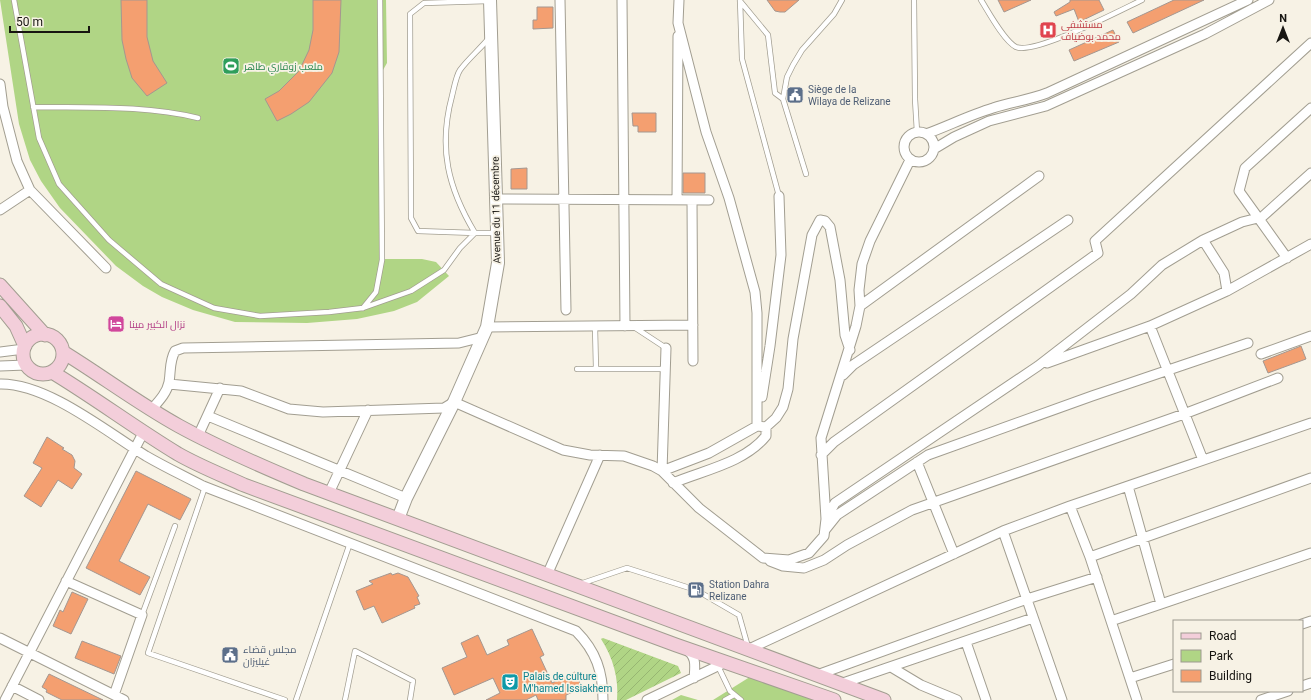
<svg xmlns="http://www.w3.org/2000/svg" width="1311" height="700" font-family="Roboto,Cairo,sans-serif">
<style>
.park{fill:#b0d585}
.garden{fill:url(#garden-furrows)}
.building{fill:#f49f70;stroke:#a49790}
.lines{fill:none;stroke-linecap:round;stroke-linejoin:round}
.service-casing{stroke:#a29e91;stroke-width:6}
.minor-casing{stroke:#a29e91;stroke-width:11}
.tertiary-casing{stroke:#a29e91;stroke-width:14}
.secondary-casing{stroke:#a29e91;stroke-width:15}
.service{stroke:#fff;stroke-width:4.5}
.minor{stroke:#fff;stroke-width:9}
.tertiary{stroke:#fff;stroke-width:12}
.secondary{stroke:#f3ceda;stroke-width:13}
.labels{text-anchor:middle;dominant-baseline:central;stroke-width:3.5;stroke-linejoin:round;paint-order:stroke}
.health-label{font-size:10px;fill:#be3a42;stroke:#f7f2e5;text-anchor:start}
.leisure-label{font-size:10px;fill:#27864d;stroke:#f7f2e5;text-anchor:start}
.service-label{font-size:10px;fill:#4e5e75;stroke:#f7f2e5;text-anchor:start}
.street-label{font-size:10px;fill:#171511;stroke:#f7f2e5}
.hotel-label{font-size:10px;fill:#b23c85;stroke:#f7f2e5;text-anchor:start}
.culture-label{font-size:10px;fill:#0d838f;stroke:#f7f2e5;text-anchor:start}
</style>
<defs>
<pattern id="garden-furrows" width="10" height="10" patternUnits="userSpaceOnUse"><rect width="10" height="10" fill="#b0d585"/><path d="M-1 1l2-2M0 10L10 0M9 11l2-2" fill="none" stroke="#97b672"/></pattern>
</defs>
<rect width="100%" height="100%" fill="#f7f2e5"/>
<path class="park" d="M0,0H386L387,63L379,77L380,259H422L436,262L449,276L417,302L394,311L357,319L307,323L235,322L193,310L162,297L143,286L116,266L60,208L41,181L30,160L19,124Z
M753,675L821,700H713Z
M681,695L698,700H672Z"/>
<path class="garden" d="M603,638L678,666L681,673L626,700H617C619,679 613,657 601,639Z"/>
<path class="building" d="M121,0H147V37L153,61L167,83L147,96L132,78L126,59L122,40Z
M313,0H341L339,52L332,73L309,102L291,114L277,121L265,99L279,91L299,71L309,50L313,30Z
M767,0H799L785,12H780L775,11Z
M998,0H1031L1004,12Z
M1070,0H1099L1104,10L1079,22L1074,9L1056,16L1054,12L1070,2Z
M1174,0H1204L1133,33L1127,22Z
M537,7H553V28L533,29V20H537Z
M1113,30L1119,42L1074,61L1069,50Z
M632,113H656V132H638V126H633Z
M527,168V189H511V169Z
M683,173H705V193H683Z
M1301,346L1306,359L1268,373L1263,361Z
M47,437L64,448L62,449L72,455L75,461L74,468L82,474L72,489L58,480L41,507L24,496L42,468L33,463Z
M136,471L191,499L180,520L148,504L119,561L150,577L140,595L86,568Z
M391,573L392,575L398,573L408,577L419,596L417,597L420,604L414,606L415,608L382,623L374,606L364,610L356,591L373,584L369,581Z
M72,592L88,599L71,634L53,626L60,610L63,612Z
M532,629L544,655L540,657L552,683L575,672L582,688L566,695V700H538L536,695L526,700H486L500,693L493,678L454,695L442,668L467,657L461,643L478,635L487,655L509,645L507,640Z
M82,641L121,656L114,674L75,658Z
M49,674L103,700H62L46,692L47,690L42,687Z"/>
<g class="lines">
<g class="service-casing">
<path id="service" d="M14,0L39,138L59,184L109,240L161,284L214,308L260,316L329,312L363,308L411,291L444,270L460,248L475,233H497
M740,0L742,59L779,196
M914,0L915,99L917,132
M981,0C988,11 1004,41 1016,47C1035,55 1121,10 1142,0
M740,1L768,35L775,93L783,99
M33,107C88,108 145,105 198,118
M806,174L783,99L787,77L793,65L802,50L834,14L842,0
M475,233L418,231L411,218L410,14L424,3L489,1
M475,233C448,188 438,148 452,96C454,88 456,76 460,70C468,59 480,49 489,38
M363,308L376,292L382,260L380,0
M595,326L596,369
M634,327L666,348
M577,369H665
M205,487L148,653L285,700
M580,584L627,568L696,590L739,615L748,647
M142,615L175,526
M718,666L730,691L741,700
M296,700L350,543
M345,700L355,651L413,681L410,700
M725,700L734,695"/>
</g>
<g class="minor-casing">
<path id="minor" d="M560,0L566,310
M622,0L625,326
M679,0L678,23L706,132L729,198L755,292L757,313V426
M0,84L3,107L17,161L30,190L106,268
M904 147a15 15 0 1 1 30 0a15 15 0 1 1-30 0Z
M926,134C948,126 970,115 993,108C1011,102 1029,100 1047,93L1248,0
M934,149L954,137L989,121L1046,106L1205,34L1269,0
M496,199L709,200
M677,200L678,36
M692,200L693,361
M0,210L30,190
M1203,240L1224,273L1227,291L1311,244
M1287,258L1239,191L1245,168L1311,108
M860,306L1039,176
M1150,326L1203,460
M487,327L693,325
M666,348L662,471L709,453L757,426L766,427V436C744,463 704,470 673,483
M0,352L24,349
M1261,354L1311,336
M1047,363L1150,326L1227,291
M0,366L26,365
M843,375L853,365L1068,220
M0,384C47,383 107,432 146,456C165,467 184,476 203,486L576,631C596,651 603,672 603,700
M169,384L241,391L289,409L323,412L444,408L454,402L563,450L590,455L624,456L653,466L662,471L699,508L763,558L789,560L809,553L824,536L826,519L821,438L856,326L860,306L859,290L862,264L870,241L910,160
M762,397L770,346L781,255L779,196
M151,410C158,402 167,393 169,382C171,371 169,362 175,351L183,348L459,343L483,337
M208,416L406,498
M766,427L776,418L783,407L788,389L793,339L812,235L820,220L825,221L830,227L840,280L845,335L850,350
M198,436L220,388
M821,455L834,442L1098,253L1095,241L1311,43
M917,462L954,554
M1128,486L1161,604
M329,493L368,410
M1070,506L1090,557L1137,700
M826,519L835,503L1038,366L1131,294L1162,265L1203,240L1242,222L1262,217L1311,173
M825,530L837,515L928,455L1092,396L1248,343
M1003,531L1062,700
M1090,557L1311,478
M770,561L783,566L804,568L824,560L847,545L912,510L1184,414L1278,378
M547,575L600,455
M66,581L142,615L114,695
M1111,621L1311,553
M1302,624L1311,621
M0,638L124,700
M966,642L986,700
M685,649C697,655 695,667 694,678
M749,649L1003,531L1070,506L1311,423
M891,667L921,685L957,700
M817,675L1027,599L1097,577
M1130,678L1174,664
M840,684L1033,618
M12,686L39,700
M1302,686L1311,683
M5,700L143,433
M647,700L726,662
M1261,700L1288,691"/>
</g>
<g class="tertiary-casing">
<path id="tertiary" d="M398,519L406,498L454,402L487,327L498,263L490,0"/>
</g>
<g class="secondary-casing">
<path id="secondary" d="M0,285L45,335
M0,306L16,326L25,346
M23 354a20 20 0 1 1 40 0a20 20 0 1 1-40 0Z
M63,352C102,376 139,404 179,426C219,448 261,466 304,484L884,700
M52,372C95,398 135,428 178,454C199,466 222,475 244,485L676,645L834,700"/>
</g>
<use href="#service" class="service"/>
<use href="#minor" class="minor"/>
<use href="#tertiary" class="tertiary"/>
<use href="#secondary" class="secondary"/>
</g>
<defs>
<g id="hospital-square" transform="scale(0.9)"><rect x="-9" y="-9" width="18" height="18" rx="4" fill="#e0444e" stroke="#f7f2e5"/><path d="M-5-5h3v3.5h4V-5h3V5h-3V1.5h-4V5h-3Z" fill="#fff"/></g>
<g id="stadium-square" transform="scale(0.9)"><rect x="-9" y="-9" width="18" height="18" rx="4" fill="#2e9e5b" stroke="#f7f2e5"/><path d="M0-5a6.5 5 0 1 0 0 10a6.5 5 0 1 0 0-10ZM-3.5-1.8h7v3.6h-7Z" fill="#fff"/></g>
<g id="civic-square" transform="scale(0.9)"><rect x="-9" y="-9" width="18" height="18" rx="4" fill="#5c6f8a" stroke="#f7f2e5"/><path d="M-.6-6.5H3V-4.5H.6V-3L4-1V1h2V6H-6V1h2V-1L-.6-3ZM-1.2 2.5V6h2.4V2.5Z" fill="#fff"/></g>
<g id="hotel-square" transform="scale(0.9)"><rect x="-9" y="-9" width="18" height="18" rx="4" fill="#d1479c" stroke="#f7f2e5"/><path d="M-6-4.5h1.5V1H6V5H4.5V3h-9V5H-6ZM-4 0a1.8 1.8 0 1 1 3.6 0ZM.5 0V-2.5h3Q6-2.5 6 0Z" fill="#fff"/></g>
<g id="fuel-square" transform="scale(0.9)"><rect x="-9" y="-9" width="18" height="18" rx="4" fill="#5c6f8a" stroke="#f7f2e5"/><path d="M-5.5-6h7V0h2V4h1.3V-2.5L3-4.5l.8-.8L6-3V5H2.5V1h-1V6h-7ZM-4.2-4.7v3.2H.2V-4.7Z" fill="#fff"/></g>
<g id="theatre-square" transform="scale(0.9)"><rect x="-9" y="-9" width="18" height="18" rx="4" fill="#0f9aa8" stroke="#f7f2e5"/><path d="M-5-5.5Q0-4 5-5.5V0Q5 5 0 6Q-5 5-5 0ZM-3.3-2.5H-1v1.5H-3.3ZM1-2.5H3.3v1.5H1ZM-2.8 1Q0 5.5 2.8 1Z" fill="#fff"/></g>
</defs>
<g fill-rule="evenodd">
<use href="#hospital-square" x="1048" y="30"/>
<use href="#stadium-square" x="231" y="66"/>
<use href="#civic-square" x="795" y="95"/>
<use href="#hotel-square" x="116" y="324"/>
<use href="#fuel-square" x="696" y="590"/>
<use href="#civic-square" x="230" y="655"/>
<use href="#theatre-square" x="510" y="682"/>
</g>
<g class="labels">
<g class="health-label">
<text x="1061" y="24">مستشفى<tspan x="1061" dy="12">محمد بوضياف</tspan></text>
</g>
<g class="leisure-label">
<text x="244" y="66">ملعب زوقاري طاهر</text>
</g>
<g class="service-label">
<text x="808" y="89">Siège de la<tspan x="808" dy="12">Wilaya de Relizane</tspan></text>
<text x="709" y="584">Station Dahra<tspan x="709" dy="12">Relizane</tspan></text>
<text x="243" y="649">مجلس قضاء<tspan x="243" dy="12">غيليزان</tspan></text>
</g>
<g class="street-label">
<text transform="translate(496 210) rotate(-91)">Avenue du 11 décembre</text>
</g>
<g class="hotel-label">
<text x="129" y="324">نزال الكبير مينا</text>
</g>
<g class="culture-label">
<text x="523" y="676">Palais de culture<tspan x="523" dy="12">M'hamed Issiakhem</tspan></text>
</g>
</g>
<rect x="1173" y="620" width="130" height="72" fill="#f7f2e5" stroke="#9d9a90"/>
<rect x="1181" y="633" width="20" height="6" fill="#f3ceda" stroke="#9d9a90"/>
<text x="1209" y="640" font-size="12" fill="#171511">Road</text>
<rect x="1181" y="650" width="20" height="12" fill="#b0d585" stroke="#9d9a90"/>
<text x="1209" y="660" font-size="12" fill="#171511">Park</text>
<rect x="1181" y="670" width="20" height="12" fill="#f49f70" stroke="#9d9a90"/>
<text x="1209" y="680" font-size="12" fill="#171511">Building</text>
<g transform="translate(1283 28)" stroke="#f7f2e5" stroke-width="3" paint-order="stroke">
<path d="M0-3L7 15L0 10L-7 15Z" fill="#171511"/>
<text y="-6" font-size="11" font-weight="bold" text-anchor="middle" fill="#171511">N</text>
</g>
<path d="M10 26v6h79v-6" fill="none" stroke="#171511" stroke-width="2"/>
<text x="16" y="26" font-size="12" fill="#171511" stroke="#f7f2e5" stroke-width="3" paint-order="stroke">50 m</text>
</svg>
